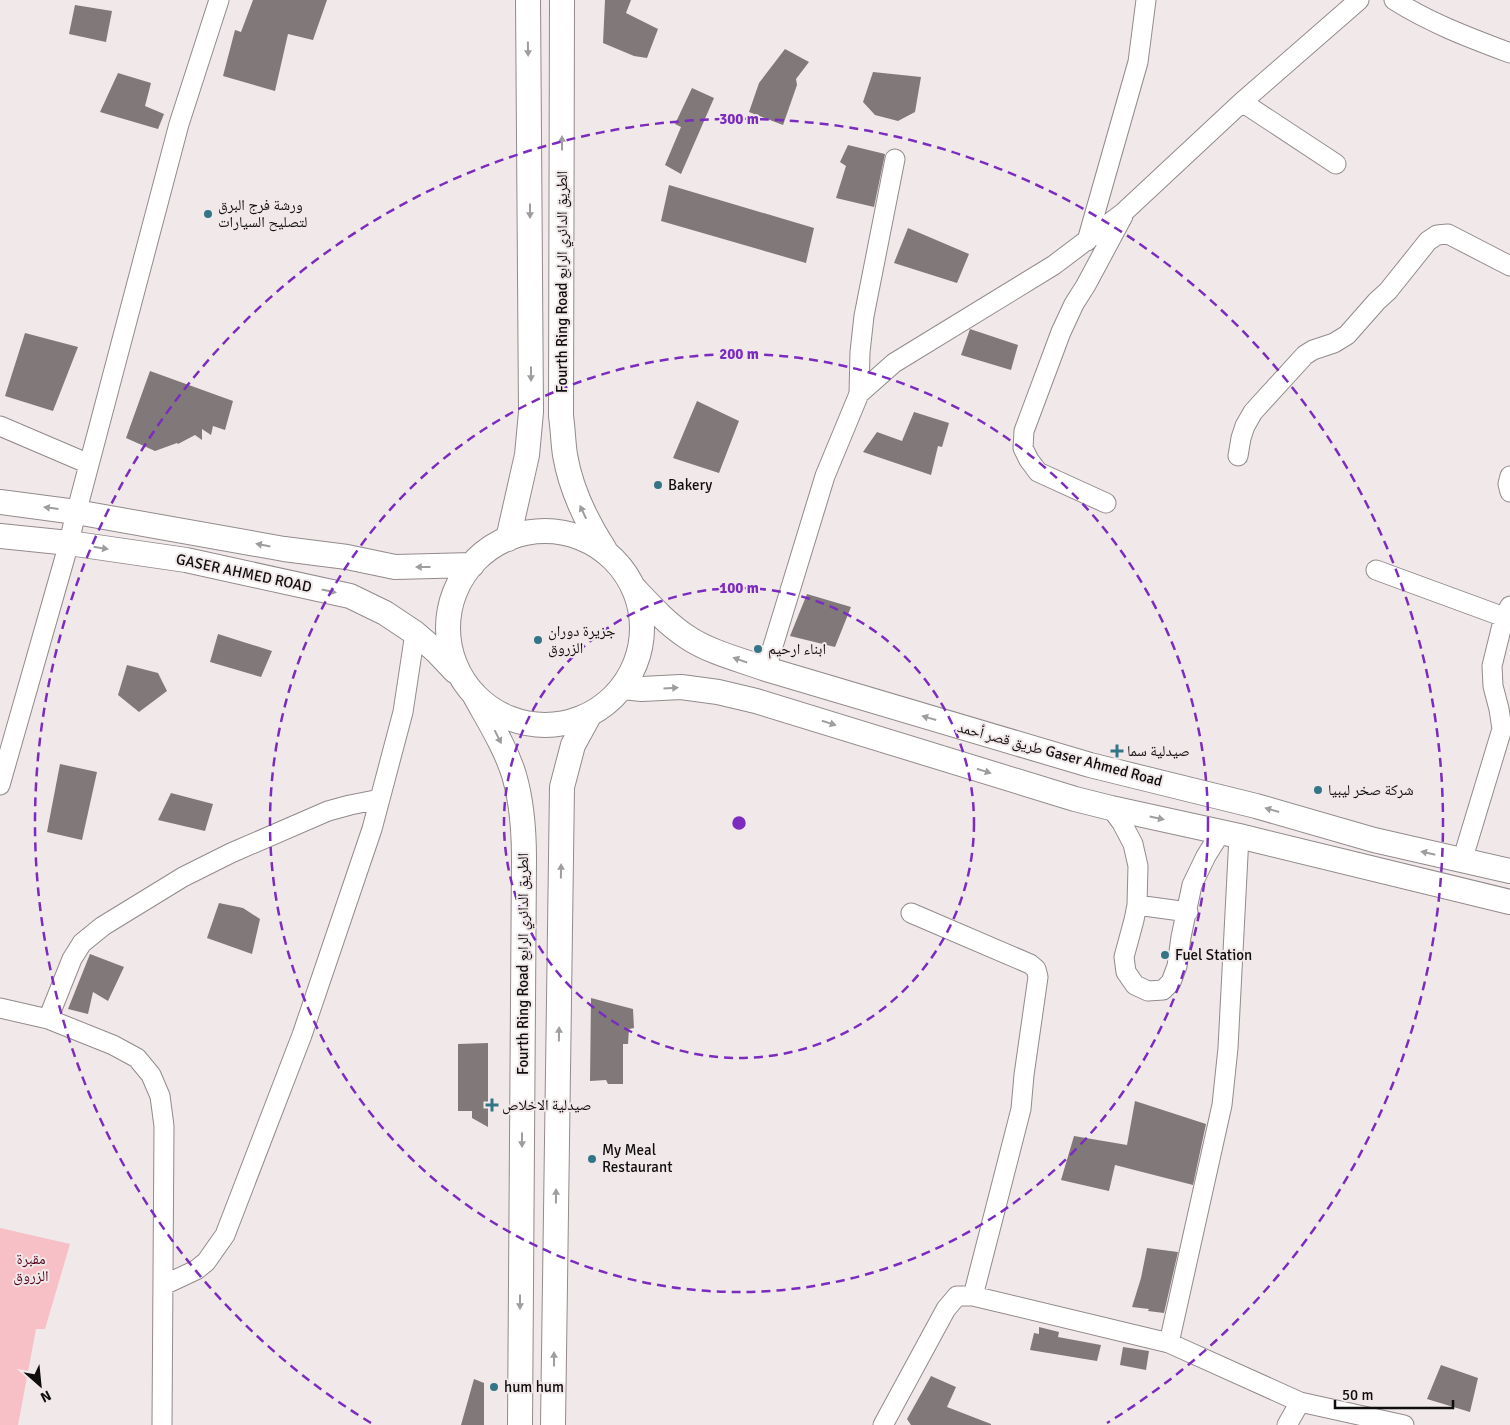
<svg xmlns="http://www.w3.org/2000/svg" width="1510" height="1425" font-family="Signika,'Noto Naskh Arabic',sans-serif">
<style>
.green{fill:#f7bfc6}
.building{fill:#807879}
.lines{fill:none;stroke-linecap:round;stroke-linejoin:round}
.minor-casing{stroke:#928a8b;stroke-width:21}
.major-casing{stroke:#928a8b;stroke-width:26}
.minor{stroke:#fff;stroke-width:19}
.major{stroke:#fff;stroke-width:24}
.oneway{fill:#9f9e9e}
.ring{fill:none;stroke:#7b2cbf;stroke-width:2.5;stroke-dasharray:9 6}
.poi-dot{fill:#337587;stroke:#f1e8e9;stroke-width:2}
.labels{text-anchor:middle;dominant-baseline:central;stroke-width:4;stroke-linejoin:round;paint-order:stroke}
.poi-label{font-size:15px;fill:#100d0d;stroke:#f1e8e9;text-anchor:start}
.street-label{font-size:15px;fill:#100d0d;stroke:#f1e8e9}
.park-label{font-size:15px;fill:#54061f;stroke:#f1e8e9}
.centre{fill:#7b2cbf;stroke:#f1e8e9;stroke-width:2.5}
.ring-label{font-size:15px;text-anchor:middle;font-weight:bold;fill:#7b2cbf;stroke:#f1e8e9;stroke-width:4;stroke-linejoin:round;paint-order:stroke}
</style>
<rect width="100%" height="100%" fill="#f1e8e9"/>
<path class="green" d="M0,1228L70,1244L45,1329H36L18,1425H0Z"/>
<path class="building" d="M253,0H327L313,40L288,34L275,91L223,76L235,30L241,32Z
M605,0H631L626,13L658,29L647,58L634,56L603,43Z
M75,5L112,11L106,42L69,34Z
M785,49L809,62L796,79L797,85L783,125L749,112L759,83Z
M873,72L921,77L915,112L898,121L875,115L863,102Z
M118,73L151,83L145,106L164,114L158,129L100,112Z
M692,88L714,98L681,174L665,165L681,127L675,124Z
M848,145L885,154L874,207L836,198L846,166L840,162Z
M669,185L814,228L806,263L661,221Z
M908,228L969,254L957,283L894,263Z
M970,329L1018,345L1011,370L961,355Z
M25,333L78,347L53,411L5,396Z
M150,371L233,401L225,430L213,426L211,435L202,429V440L195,435L178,444L177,443L155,451L126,438Z
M697,401L739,421L719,473L673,458Z
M914,412L949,423L942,447L938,446L931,475L863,452L877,432L902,441Z
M807,594L851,607L835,647L790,636Z
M218,634L272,651L261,677L210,662Z
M127,665L158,673L167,691L139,712L118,695Z
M60,764L97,772L82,840L47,832Z
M171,793L213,804L205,831L158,820Z
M219,903L243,908L260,919L252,954L207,938Z
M90,954L124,967L108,1001L93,992L88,1014L68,1009Z
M591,998L633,1009L634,1028L629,1029L628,1044H623V1084H608L606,1080L590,1081Z
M488,1043V1127L472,1118V1111H458V1044Z
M1135,1101L1206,1124L1193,1185L1115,1165L1109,1191L1061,1180L1074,1136L1127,1145Z
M1147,1248L1178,1252L1164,1313L1148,1311L1149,1309L1132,1307L1141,1278Z
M1039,1327L1059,1332L1058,1337L1101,1345L1097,1361L1030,1350L1034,1333L1039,1334Z
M1123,1347L1149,1351L1146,1370L1120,1365Z
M1441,1365L1478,1378L1470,1412L1427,1399Z
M931,1376L956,1387L947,1407L991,1424V1425H911L907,1419Z
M474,1379L484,1383V1425H461Z"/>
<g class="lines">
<g class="minor-casing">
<path id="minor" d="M1394,0C1430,23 1470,38 1510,53
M1242,102L1336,164
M1087,241L1138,62L1146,0
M859,394L860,352L864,316L895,159
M0,426L89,464
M1238,456L1241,438L1245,426L1253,412L1305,355L1313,350L1334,343L1347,335L1377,301L1388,291L1428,241L1437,235L1448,234L1510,266
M1510,476L1508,484L1510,492
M1106,503L1038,472L1029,460L1023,448L1024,431L1061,332L1074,304L1086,285L1123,216
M1376,570L1504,617
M766,669L825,476L859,394L894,363L1054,265L1124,212L1242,102L1359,0
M0,785L69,543L73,525L179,124L219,0
M1111,808L1122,823L1133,844L1138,866L1137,905L1134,920L1124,957L1126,972L1135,985L1148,991L1163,990L1171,982L1177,966L1181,937L1192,885L1206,856L1221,832
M1462,861L1502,729L1499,709L1493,686L1492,666L1504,617L1510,606
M1137,905L1188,912
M911,913L1030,964L1036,969L1038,977L1024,1075L1021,1109L973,1296
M0,1008L48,1019L113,1045L137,1058L151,1075L160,1096L164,1126L162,1425
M48,1019L72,959L82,943L103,926L183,877L231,853L328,811L350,805L380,799
M164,1285L196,1270L206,1262L225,1235L302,1035L372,829L403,712L415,633
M1169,1343L1222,1105L1228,1048L1239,836
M883,1425L946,1309L957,1296H973L1169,1343L1300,1402L1404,1425
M1287,1425L1300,1402"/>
</g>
<g class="major-casing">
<path id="major" d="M562,0L561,416C563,429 563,442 565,455C571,490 586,521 605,550
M0,502L76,512L284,549L347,557L395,567L472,565
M448 628a97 97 0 1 1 194 0a97 97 0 1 1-194 0Z
M0,536L69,543L186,560L350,596L385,613L415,633L437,652L455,671
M508,539L527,455L531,412L528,0
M633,587C650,605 666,623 687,637C709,652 741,660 766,669L1090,765L1256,806L1374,840L1510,871
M622,687L642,689L681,687L718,692L756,701L1075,799L1111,808L1239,836L1510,902
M474,694C488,720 505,746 514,775C522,802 524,831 524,859L520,1425
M553,1425L562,787L573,745L590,714"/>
</g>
<use href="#minor" class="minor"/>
<use href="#major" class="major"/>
</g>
<defs><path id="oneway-solid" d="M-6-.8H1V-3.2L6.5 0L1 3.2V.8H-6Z" transform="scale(1.25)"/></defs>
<g class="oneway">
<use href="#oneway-solid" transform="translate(528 49) rotate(89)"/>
<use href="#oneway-solid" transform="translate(562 143) rotate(-90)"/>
<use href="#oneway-solid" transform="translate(530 211) rotate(90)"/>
<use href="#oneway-solid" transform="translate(531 374) rotate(90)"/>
<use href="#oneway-solid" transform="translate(51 508) rotate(-173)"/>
<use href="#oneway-solid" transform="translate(583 512) rotate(-115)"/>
<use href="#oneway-solid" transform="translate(263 545) rotate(-169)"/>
<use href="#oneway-solid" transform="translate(101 548) rotate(9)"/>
<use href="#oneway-solid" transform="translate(423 567) rotate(180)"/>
<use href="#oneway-solid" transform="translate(329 591) rotate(12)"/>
<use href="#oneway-solid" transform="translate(740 660) rotate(-161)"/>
<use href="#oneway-solid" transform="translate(671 688) rotate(-3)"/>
<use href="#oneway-solid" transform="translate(929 718) rotate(-164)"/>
<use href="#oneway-solid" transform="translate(829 723) rotate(17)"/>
<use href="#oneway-solid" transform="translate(498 737) rotate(63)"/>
<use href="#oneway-solid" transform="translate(984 771) rotate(17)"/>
<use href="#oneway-solid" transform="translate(1272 810) rotate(-164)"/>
<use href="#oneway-solid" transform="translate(1157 818) rotate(12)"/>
<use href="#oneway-solid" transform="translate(1428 853) rotate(-167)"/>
<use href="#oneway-solid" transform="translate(561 871) rotate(-89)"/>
<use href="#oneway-solid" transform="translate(559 1034) rotate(-89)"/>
<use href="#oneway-solid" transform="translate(522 1140) rotate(90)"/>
<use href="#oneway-solid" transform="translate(556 1196) rotate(-89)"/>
<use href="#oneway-solid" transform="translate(520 1302) rotate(90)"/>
<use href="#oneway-solid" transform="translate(554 1359) rotate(-90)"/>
</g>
<g class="ring">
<circle cx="739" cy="823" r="235"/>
<circle cx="739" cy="823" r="469"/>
<path d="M371 1423A704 704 0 1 1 1107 1423"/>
</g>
<g class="poi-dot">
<circle cx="208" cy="214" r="5"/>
<circle cx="658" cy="485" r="5"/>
<circle cx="538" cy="640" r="5"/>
<circle cx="758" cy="649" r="5"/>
<path d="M1114.5 743.5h5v5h5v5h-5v5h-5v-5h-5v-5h5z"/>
<circle cx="1318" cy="790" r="5"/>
<circle cx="1165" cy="955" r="5"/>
<path d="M489.5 1097.5h5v5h5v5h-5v5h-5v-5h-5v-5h5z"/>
<circle cx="592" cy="1159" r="5"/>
<circle cx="494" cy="1387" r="5"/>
</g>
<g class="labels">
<g class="poi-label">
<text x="218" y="205">ورشة فرج البرق<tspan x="218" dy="17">لتصليح السيارات</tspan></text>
<text x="668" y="485">Bakery</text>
<text x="548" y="631">جزيرة دوران<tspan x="548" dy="17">الزروق</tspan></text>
<text x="768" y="649">ابناء ارحيم</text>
<text x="1127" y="751">صيدلية سما</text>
<text x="1328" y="790">شركة صخر ليبيا</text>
<text x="1175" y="955">Fuel Station</text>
<text x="502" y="1105">صيدلية الاخلاص</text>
<text x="602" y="1150">My Meal<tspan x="602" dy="17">Restaurant</tspan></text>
<text x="504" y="1387">hum hum</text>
</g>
<g class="street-label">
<text transform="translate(562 282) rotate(-90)">Fourth Ring Road الطريق الدائري الرابع</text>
<text transform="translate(244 573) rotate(12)">GASER AHMED ROAD</text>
<text transform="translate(1060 754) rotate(15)">طريق قصر أحمد Gaser Ahmed Road</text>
<text transform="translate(523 964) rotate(-90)">Fourth Ring Road الطريق الدائري الرابع</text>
</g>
<g class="park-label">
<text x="31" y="1259">مقبرة<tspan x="31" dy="17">الزروق</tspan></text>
</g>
</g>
<circle cx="739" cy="823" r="8" class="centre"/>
<g class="ring-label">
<text x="739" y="124">300 m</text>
<text x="739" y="359">200 m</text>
<text x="739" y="593">100 m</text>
</g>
<g transform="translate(40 1385) rotate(153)" stroke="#f1e8e9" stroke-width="4" paint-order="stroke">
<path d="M0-4L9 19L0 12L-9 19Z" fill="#100d0d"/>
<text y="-8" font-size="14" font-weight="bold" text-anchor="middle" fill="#100d0d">N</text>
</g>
<path d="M1335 1400v8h118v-8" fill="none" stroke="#100d0d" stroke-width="2.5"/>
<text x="1342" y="1400" font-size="15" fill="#100d0d" stroke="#f1e8e9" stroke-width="4" paint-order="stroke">50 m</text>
</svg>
